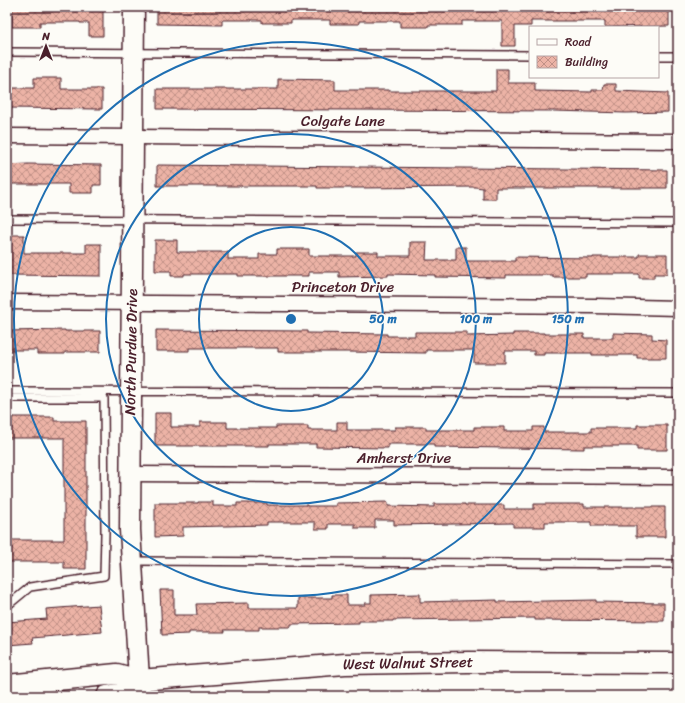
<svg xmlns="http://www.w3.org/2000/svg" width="685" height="703" font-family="Sriracha,sans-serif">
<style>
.building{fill:url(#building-cross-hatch);stroke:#4a1f2b}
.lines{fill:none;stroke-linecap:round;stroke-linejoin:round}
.lane-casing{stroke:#4a1f2b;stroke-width:10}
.street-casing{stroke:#4a1f2b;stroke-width:17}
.secondary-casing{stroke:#4a1f2b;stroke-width:23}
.lane{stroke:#fdfcf7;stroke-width:7}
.street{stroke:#fdfcf7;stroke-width:14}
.secondary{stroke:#fdfcf7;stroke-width:20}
.ring{fill:none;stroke:#1f6fb2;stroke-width:2}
.labels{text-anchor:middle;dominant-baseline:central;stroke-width:3;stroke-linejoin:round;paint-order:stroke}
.street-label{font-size:15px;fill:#4a1f2b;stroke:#fdfcf7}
.centre{fill:#1f6fb2;stroke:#fdfcf7;stroke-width:2}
.ring-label{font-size:12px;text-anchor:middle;font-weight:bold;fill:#1f6fb2;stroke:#fdfcf7;stroke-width:3;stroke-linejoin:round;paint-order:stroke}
</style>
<defs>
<pattern id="building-cross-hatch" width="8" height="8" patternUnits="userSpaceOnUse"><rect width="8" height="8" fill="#ecb3a6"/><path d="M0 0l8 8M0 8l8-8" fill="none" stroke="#c19187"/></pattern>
</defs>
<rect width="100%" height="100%" fill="#fdfcf7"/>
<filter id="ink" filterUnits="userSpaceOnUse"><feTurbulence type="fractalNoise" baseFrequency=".025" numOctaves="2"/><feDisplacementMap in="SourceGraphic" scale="8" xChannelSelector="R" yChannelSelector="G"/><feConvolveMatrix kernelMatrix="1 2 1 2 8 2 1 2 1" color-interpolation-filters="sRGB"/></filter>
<g filter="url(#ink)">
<path class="building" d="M12,7H103V36H89V23H80V22H40V27H12Z
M157,7H669V26L605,27V21H531V26H515V46H502V21H462V25H428V27H400V21H359V24H330V20H291V23H262V20H222V25L157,24Z
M496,69H508V83H535V91L592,92V90H603L604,84H616V91L668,93V112L626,113L554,111L157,109V89H278V79L335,80V90H389V91H496Z
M34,78H61V89H102V109L7,108V88H34Z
M28,164L101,165V185H93V193H69V184H7V165Z
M157,165L667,170V188H496V199H483V188L475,187L357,188H317V186H157Z
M10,235H24V253H86V244H101V276L10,275Z
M155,240H177V252H228V259H259V254H277V249H309V256H356V252H378V256H410V242H427L426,260H456V247H466V261H515V257L593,258V257H639V254H667V274H654V278H639V274H586V277H553V275H506V278L435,277V275L388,274V276L339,277V272H309V276H238V274H184V276H171V271H155Z
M65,330V331H100V352H65V354H37V350H7V331Z
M156,330L307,331V333L387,334V336H415V332H467V336L513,335V333H544V334H584V338H613V333L652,334V339L666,340V358H637V355H592V353H544V355H534V351H505V363H474V350H426V353L347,352H278V348H189V351H156Z
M155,413H171V427H200V422H227V428H276V426H308V430H337V422H347V430H395V427H426V430H474V427H504V431H533V427H544V432H591V428H637V425H667V450H637V446H584V449L434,447V444H388V448L316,447V444H269V446H155Z
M7,417H54V421H86V569H64V562H7V540H64V438H7Z
M198,502H213V506H237V503H267V505H307V506H336V503L388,502V506L434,507V504H465V505H504V509H534V504H584V507H665V537H636V526H591V522H545V527H513V523L394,525V520H375V528H355V524H328V529H315V522H267V525L183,527V536L155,537V503H198Z
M160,590H174V615H197L196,604L249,603V608H298V598H332V595H347V605H365V603H371V595L420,594V602L497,600V602L596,600V602L664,603V621L535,620V618L393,620V621H359V623L291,624V627H259V630H224L225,632H189V634L162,635Z
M99,605L102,632L32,638L33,643L7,645V622L47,619L46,609Z"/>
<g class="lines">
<g class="lane-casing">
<path id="lane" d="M7,52L530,55
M658,56H678
M7,219L678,223
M7,391L678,393
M7,398H104L105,533L104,576L30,587L7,606
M134,561L678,564"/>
</g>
<g class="street-casing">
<path id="street" d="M7,136L678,141
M7,302L595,306L678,308
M130,474L678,477"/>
</g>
<g class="secondary-casing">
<path id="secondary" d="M134,7L130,530L140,696
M7,685L117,674L139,680L345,664L468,662L678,663
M107,696L120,694L139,680"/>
</g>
<use href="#lane" class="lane"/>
<use href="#street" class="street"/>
<use href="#secondary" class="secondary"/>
</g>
</g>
<g class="ring">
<circle cx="291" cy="319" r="92"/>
<circle cx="291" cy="319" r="185"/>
<circle cx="291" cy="319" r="277"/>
</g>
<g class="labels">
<g class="street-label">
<text x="343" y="121">Colgate Lane</text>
<text x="343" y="287">Princeton Drive</text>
<text transform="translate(131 352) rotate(-89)">North Purdue Drive</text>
<text x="404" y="458">Amherst Drive</text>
<text transform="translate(408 663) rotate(-1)">West Walnut Street</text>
</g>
</g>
<circle cx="291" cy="319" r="6" class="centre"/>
<g class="ring-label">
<text x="383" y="323">50 m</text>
<text x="476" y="323">100 m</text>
<text x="568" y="323">150 m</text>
</g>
<rect width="685" height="703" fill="none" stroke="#fdfcf7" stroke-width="24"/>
<rect x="12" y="12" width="661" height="679" fill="none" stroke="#4a1f2b" stroke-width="1.5" filter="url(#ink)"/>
<rect x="529" y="26" width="130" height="52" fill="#fdfcf7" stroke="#b5a4a5"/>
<rect x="537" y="39" width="20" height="6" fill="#fdfcf7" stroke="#b5a4a5"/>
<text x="565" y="46" font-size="12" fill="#4a1f2b">Road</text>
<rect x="537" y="56" width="20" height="12" fill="url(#building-cross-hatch)" stroke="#b5a4a5"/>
<text x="565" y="66" font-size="12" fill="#4a1f2b">Building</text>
<g transform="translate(46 46)" stroke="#fdfcf7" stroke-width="3" paint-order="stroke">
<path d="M0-3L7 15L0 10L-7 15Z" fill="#4a1f2b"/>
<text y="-6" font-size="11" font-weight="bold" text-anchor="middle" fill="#4a1f2b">N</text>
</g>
</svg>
